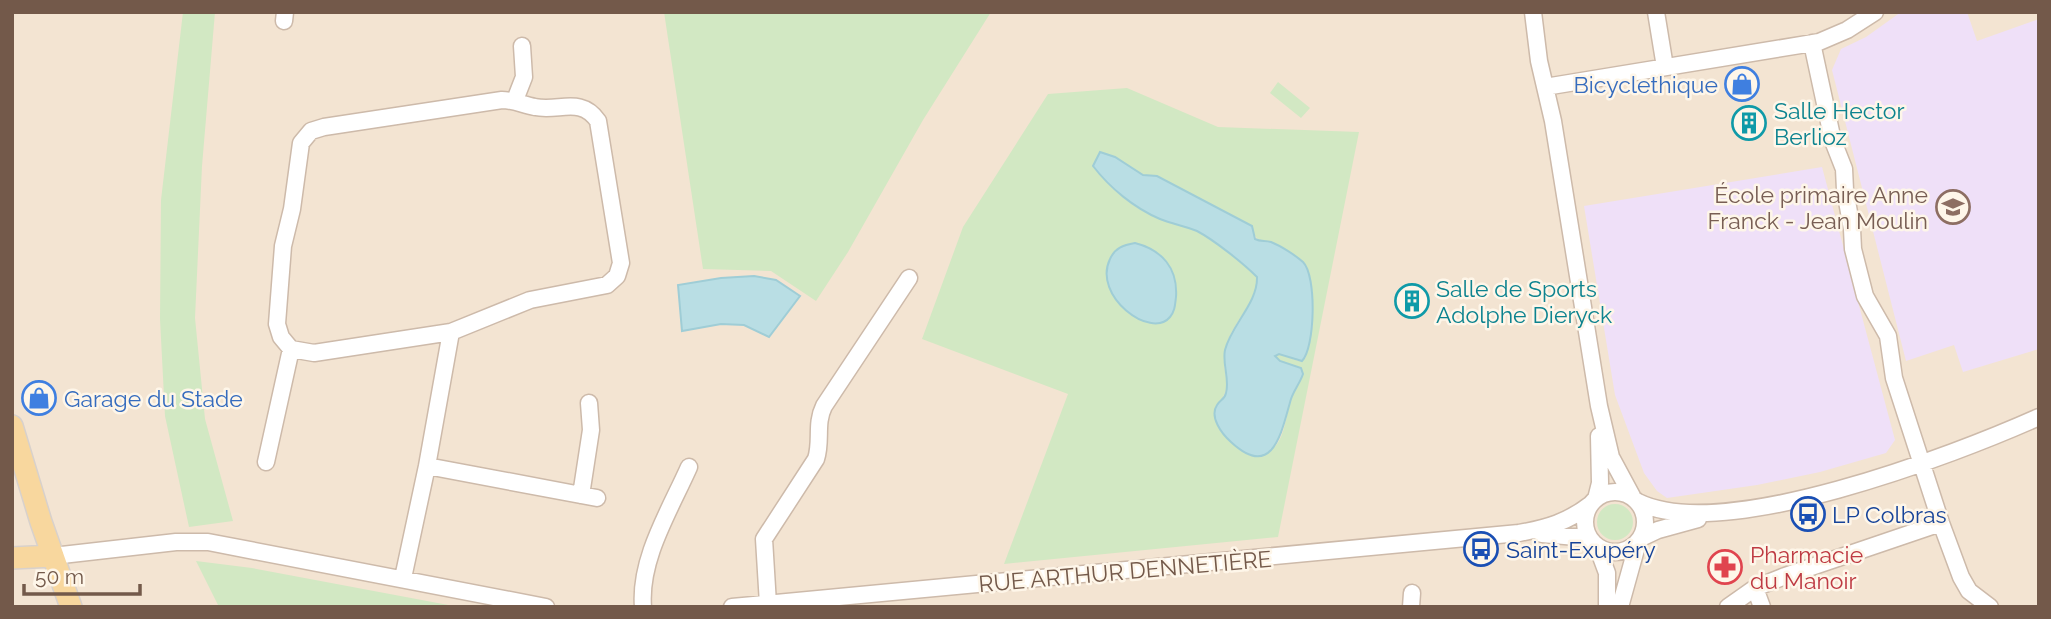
<svg xmlns="http://www.w3.org/2000/svg" width="2051" height="619" font-family="Raleway,sans-serif">
<style>
.residential{fill:#f3e4d2}
.education{fill:#efe0f8}
.green{fill:#d2e8c3;fill-rule:evenodd}
.water{fill:#b9dee4;stroke:#9fcdd6;stroke-width:2}
.lines{fill:none;stroke-linecap:round;stroke-linejoin:round}
.minor-casing{stroke:#cdbaaa;stroke-width:19}
.major-casing{stroke:#d8d1cc;stroke-width:24}
.minor{stroke:#fff;stroke-width:16}
.major{stroke:#f8d79e;stroke-width:21}
.labels{text-anchor:middle;dominant-baseline:central;stroke-width:5;stroke-linejoin:round;paint-order:stroke}
.shop-label{font-size:23px;fill:#366cbe;stroke:#fef6e9;text-anchor:end}
.culture-label{font-size:23px;fill:#0d838f;stroke:#fef6e9;text-anchor:start}
.education-label{font-size:23px;fill:#785e54;stroke:#fef6e9;text-anchor:end}
.transit-label{font-size:23px;fill:#164399;stroke:#fef6e9;text-anchor:start}
.health-label{font-size:23px;fill:#be3a42;stroke:#fef6e9;text-anchor:start}
.street-label{font-size:23px;fill:#73594a;stroke:#fef6e9}
</style>
<rect width="100%" height="100%" fill="#fbf2e3"/>
<path class="residential" d="M12,12H2039V607H12Z"/>
<path class="education" d="M1901,12H1967L1977,41L2039,19V349L1963,372L1954,345L1906,361L1832,70L1841,49L1866,37Z
M1822,167L1895,440L1886,453L1820,472L1757,485L1667,498L1657,491L1644,473L1615,395L1584,206Z"/>
<path class="green" d="M183,12H215L202,166L195,318L205,419L233,521L189,527L165,416L160,319L161,200Z
M664,12H991L923,120L848,252L816,301L771,271L703,269Z
M1278,82L1310,108L1301,118L1270,93Z
M1127,88L1218,127L1359,132L1278,537L1004,564L1068,394L922,339L963,227L1048,94ZM1100,152L1115,157L1143,175L1157,176L1252,226C1255,238 1256,241 1269,241L1311,287L1313,325L1305,359L1298,361L1279,354L1275,357C1283,365 1293,363 1303,374C1300,383 1294,391 1291,400C1282,430 1284,462 1243,452L1215,407C1237,384 1220,377 1225,351C1229,325 1257,304 1257,277C1243,263 1214,240 1197,231C1185,226 1172,224 1160,219C1134,209 1110,189 1093,166Z
M1597 522a18 18 0 1 1 36 0a18 18 0 1 1-36 0Z
M196,561L252,568L459,607H219Z"/>
<path class="water" d="M1100,152L1115,157L1143,175L1157,176L1252,226L1255,239C1261,242 1265,240 1271,242C1281,246 1295,255 1303,262C1317,276 1315,348 1302,361L1279,354L1275,356L1280,361L1301,368L1303,374C1300,383 1294,390 1291,399C1282,429 1274,482 1231,442C1222,434 1209,417 1217,405C1220,400 1225,399 1226,393C1230,379 1222,364 1225,350C1231,325 1258,303 1257,277C1243,263 1214,240 1197,231C1185,226 1172,224 1160,219C1134,208 1110,188 1093,166Z
M1135,243C1162,250 1178,268 1176,297C1175,305 1175,311 1170,317C1151,340 1092,296 1110,259C1115,248 1123,245 1135,243Z
M754,276L776,280L800,296L769,337L744,325L721,324L682,331L678,285L721,278Z"/>
<g class="lines">
<g class="minor-casing">
<path id="minor" d="M1533,12L1539,61L1553,121L1599,406L1611,457L1632,496
M1656,12L1665,67
M284,21L285,12
M1812,43L1833,141L1844,169L1845,190L1852,229L1853,249L1865,296L1888,336L1894,378L1941,523L1961,577L1969,591L1990,607
M1545,87L1819,42L1847,30L1875,12
M502,100C514,100 523,105 535,107C559,112 581,96 598,121L621,263L617,276L607,285L530,300L451,332L314,353L291,349L281,337L277,324L283,246L292,209L301,143L311,131L324,127Z
M515,100L524,77L522,46
M266,462L291,349
M427,466L597,498
M1585 522a30 30 0 1 1 60 0a30 30 0 1 1-60 0Z
M581,495L591,430L589,403
M1596,499L1600,483L1599,436
M1638,502C1723,544 1954,455 2039,417
M1542,534L1576,537L1593,542
M1641,538L1658,530L1698,519
M1597,546L1607,573V607
M53,556L176,542H208L546,607
M403,578L427,466L451,332
M1755,588L1762,607
M768,604L764,539L816,459C822,441 815,424 824,406L909,278
M643,607C639,559 670,510 689,467
M732,607L1519,533C1547,528 1568,522 1591,504
M1411,607L1412,593
M1620,607L1638,542
M1728,607L1755,588L1785,576L1941,523"/>
</g>
<g class="major-casing">
<path id="major" d="M12,426L41,522L71,607
M12,558L53,556"/>
</g>
<use href="#minor" class="minor"/>
<use href="#major" class="major"/>
</g>
<defs>
<g id="shop-ring" transform="scale(1.75)"><circle r="9.5" fill="#fef6e9" stroke="#3f7fe0" stroke-width="1.5"/><path d="M-5-2.5h2.3a2.7 3.5 0 0 1 5.4 0H5L5.5 6h-11ZM-1.5-2.5h3a1.5 2.3 0 0 0-3 0Z" fill="#3f7fe0"/></g>
<g id="building-ring" transform="scale(1.75)"><circle r="9.5" fill="#fef6e9" stroke="#0f9aa8" stroke-width="1.5"/><path d="M-4-6H4V6H1V3H-1V6H-4ZM-2.5-4.3h1.7v1.8h-1.7ZM.8-4.3h1.7v1.8H.8ZM-2.5-1h1.7V.8h-1.7ZM.8-1h1.7V.8H.8Z" fill="#0f9aa8"/></g>
<g id="school-ring" transform="scale(1.75)"><circle r="9.5" fill="#fef6e9" stroke="#8d6e63" stroke-width="1.5"/><path d="M0-5L7-2L0 1L-7-2ZM-4 1L0 2.5L4 1V4Q0 6-4 4Z" fill="#8d6e63"/></g>
<g id="bus-ring" transform="scale(1.75)"><circle r="9.5" fill="#fef6e9" stroke="#1a4fb4" stroke-width="1.5"/><path d="M-5-6H5V4H4V6H2V4H-2V6H-4V4H-5ZM-3.5-4V0h7V-4ZM-3.5 1.2v1.5H-2V1.2ZM2 1.2v1.5H3.5V1.2Z" fill="#1a4fb4"/></g>
<g id="pharmacy-ring" transform="scale(1.75)"><circle r="9.5" fill="#fef6e9" stroke="#e0444e" stroke-width="1.5"/><path d="M-2-6h4v4h4v4h-4v4h-4v-4h-4v-4h4Z" fill="#e0444e"/></g>
</defs>
<g fill-rule="evenodd">
<use href="#shop-ring" x="1742" y="84"/>
<use href="#building-ring" x="1749" y="123"/>
<use href="#school-ring" x="1953" y="207"/>
<use href="#building-ring" x="1412" y="301"/>
<use href="#shop-ring" x="39" y="398"/>
<use href="#bus-ring" x="1808" y="514"/>
<use href="#bus-ring" x="1481" y="549"/>
<use href="#pharmacy-ring" x="1725" y="567"/>
</g>
<g class="labels">
<g class="shop-label">
<text x="1718" y="84">Bicyclethique</text>
<text x="64" y="398" text-anchor="start">Garage du Stade</text>
</g>
<g class="culture-label">
<text x="1774" y="110">Salle Hector<tspan x="1774" dy="26">Berlioz</tspan></text>
<text x="1436" y="288">Salle de Sports<tspan x="1436" dy="26">Adolphe Dieryck</tspan></text>
</g>
<g class="education-label">
<text x="1928" y="194">École primaire Anne<tspan x="1928" dy="26">Franck - Jean Moulin</tspan></text>
</g>
<g class="transit-label">
<text x="1832" y="514">LP Colbras</text>
<text x="1506" y="549">Saint-Exupéry</text>
</g>
<g class="health-label">
<text x="1750" y="554">Pharmacie<tspan x="1750" dy="26">du Manoir</tspan></text>
</g>
<g class="street-label">
<text transform="translate(1125 571) rotate(-5)">RUE ARTHUR DENNETIÈRE</text>
</g>
</g>
<rect width="2051" height="619" fill="none" stroke="#73594a" stroke-width="28"/>
<path d="M24 584v10h116v-10" fill="none" stroke="#73594a" stroke-width="3.5"/>
<text x="35" y="584" font-size="21" fill="#73594a" stroke="#fef6e9" stroke-width="5" paint-order="stroke">50 m</text>
</svg>
